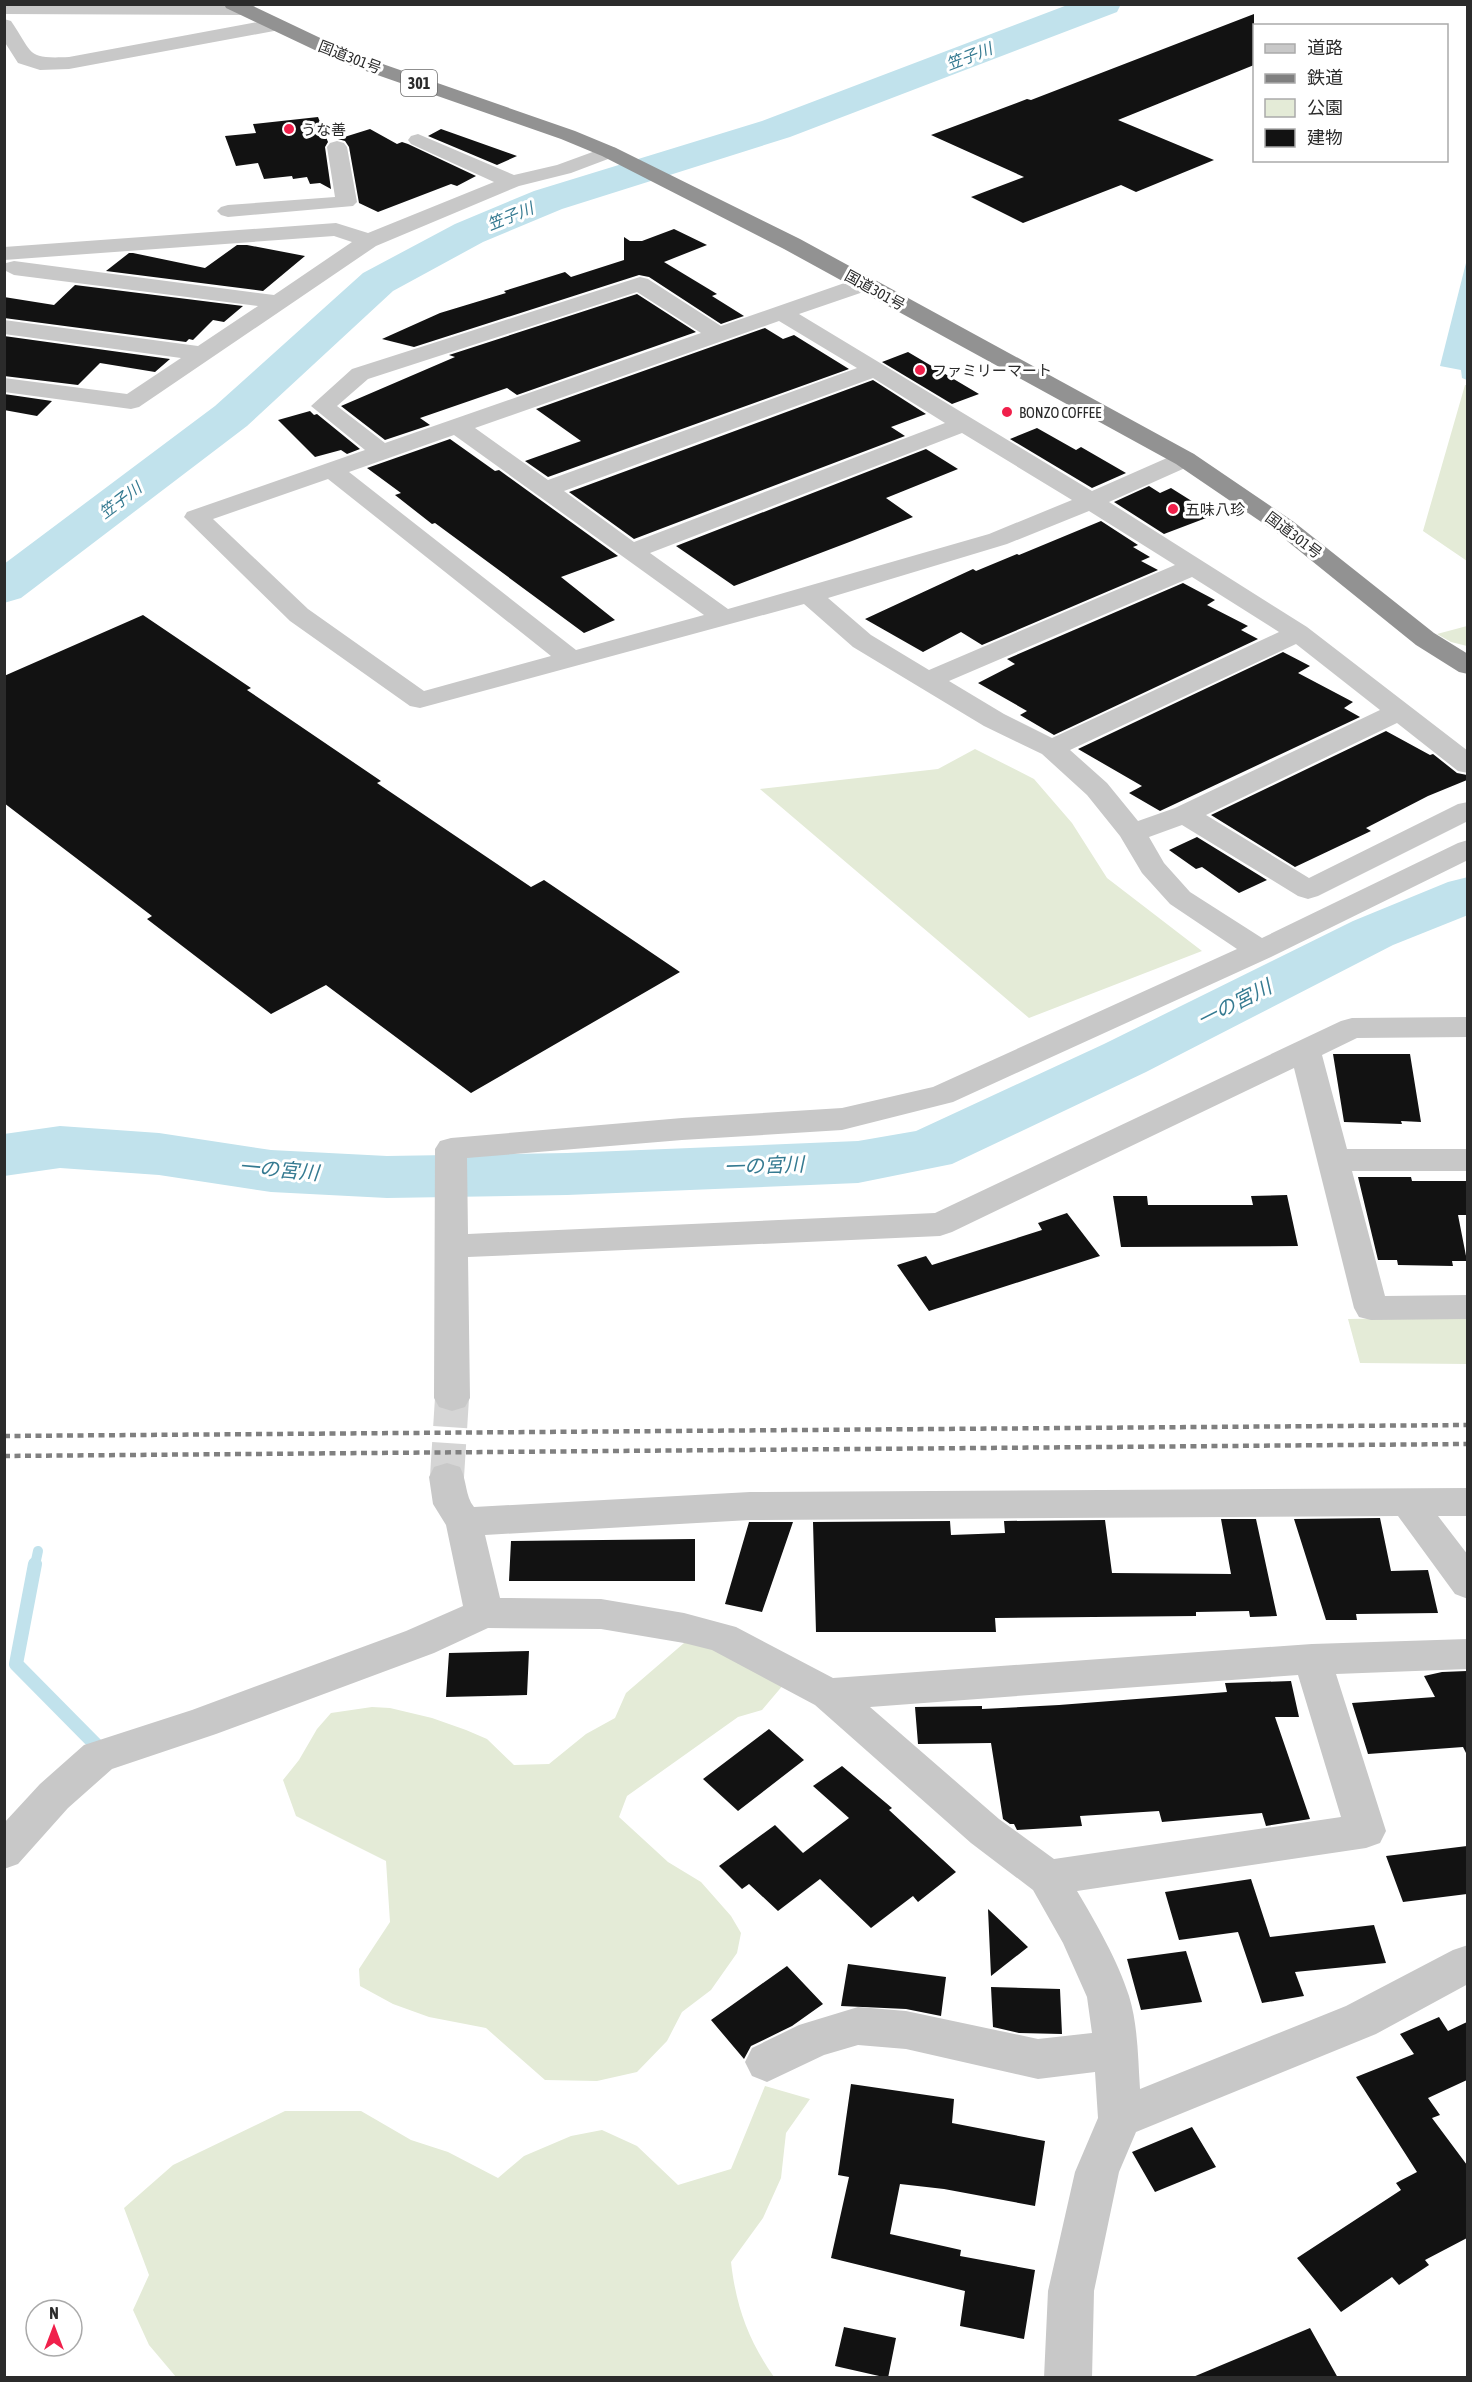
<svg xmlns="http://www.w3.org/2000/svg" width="1472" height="2382" font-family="'Asap Condensed','Noto Sans JP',sans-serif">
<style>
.green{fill:#e4ebd7}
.water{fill:#c1e2ec}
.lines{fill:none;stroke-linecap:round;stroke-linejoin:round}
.stream-far1{stroke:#c1e2ec;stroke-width:10}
.stream{stroke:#c1e2ec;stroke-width:14}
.river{fill:#c1e2ec;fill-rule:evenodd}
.building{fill:#121212}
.minor-tunnel{stroke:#d5d5d5;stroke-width:34;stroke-dasharray:34 16;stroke-linecap:butt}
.minor{fill:#c8c8c8;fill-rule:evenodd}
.highway{fill:#929292;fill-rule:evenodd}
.rail{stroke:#808080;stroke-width:4.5;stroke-dasharray:6 4.5;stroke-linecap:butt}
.poi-dot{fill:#f0204b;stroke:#fff;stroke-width:2}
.labels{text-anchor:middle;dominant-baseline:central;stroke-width:6;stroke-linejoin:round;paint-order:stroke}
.far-street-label{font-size:15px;fill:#2b2b2b;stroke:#fff}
.far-poi-label{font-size:15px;fill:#2b2b2b;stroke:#fff;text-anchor:start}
.far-water-label{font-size:16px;font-style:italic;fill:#357a91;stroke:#fff}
.shield{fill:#fff;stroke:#6b6b6b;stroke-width:1.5}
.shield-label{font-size:16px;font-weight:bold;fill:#2b2b2b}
.water-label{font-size:20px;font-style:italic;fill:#357a91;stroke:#fff}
</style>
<rect width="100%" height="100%" fill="#fff"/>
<path class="green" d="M1465,385H1468L1467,561L1423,531Z
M1467,626V646L1451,642L1437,634Z
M975,749L1034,779L1072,823L1107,878L1202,951L1029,1018L760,789L938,769Z
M1467,1317V1364L1360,1363L1348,1319Z
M691,1637L784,1684L762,1710L738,1717L627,1796L619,1817L668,1862L701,1882L731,1916L741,1933L737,1953L711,1990L682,2012L667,2041L637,2072L597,2081L545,2080L486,2028L429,2017L393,2004L360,1986L359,1969L390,1922L386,1861L296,1816L283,1780L299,1760L317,1729L331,1713L372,1707L390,1708L432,1718L466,1730L487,1739L514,1765L549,1764L586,1734L615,1718L626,1693Z
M765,2086L810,2099L786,2133L781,2178L763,2218L731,2262C736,2306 748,2340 774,2377H176L149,2345L133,2310L149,2275L124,2208L173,2165L285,2111H361L411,2140L448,2152L498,2178L524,2156L571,2136L602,2130L637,2146L678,2185L731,2169Z"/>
<path class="water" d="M1467,259V380L1462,378L1461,370L1440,366Z"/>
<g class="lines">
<path class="stream-far1" d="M35,1565L38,1551"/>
<path class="stream" d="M35,1564L16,1664L102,1751"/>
<path class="river" d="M1070,4H1121L1117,12L790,137L562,209L483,242L393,291L247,426L21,598L4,603V564L215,406L363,273L455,224L534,191L762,121Z
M1468,877V915L1393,945L1146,1072L952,1164L858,1183L567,1195L387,1198L271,1192L159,1175L60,1168L4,1176V1134L60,1126L159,1133L271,1150L387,1156L567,1153L858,1141L916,1131L1104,1044L1353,921L1448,882Z"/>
</g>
<path class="building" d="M1254,14V65L1118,120L1214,160L1136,192L1121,185L1023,223L971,197L1024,177L931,135L1027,99L1031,100Z
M318,117L328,142L325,147L331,189L320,183L310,184L307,177L293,179L292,176L264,179L258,163L236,166L225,136L256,133L253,124Z
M370,129L397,144L402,142L408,144L476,176L457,186L451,184L378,212L359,203L349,147L345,141L338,139Z
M441,129L517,156L497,165L428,136Z
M674,229L707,245L664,262L717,294L712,296L744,316L721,324L649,277L639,275L414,347L382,339L440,313L506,293L504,291L565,272L571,277L624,260V237L630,241H642Z
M237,245H247L305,256L263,291L106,271L129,253H133L205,268Z
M75,285L243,306L224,322L213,320L193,340L189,339L186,342L4,318V297L54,305Z
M637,294L696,332L517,395L507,388L420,418L430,425L385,440L341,406L455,357L449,355Z
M765,328L783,339L794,335L849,369L548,477L525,461L581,441L536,409Z
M4,336L170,359L155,372L100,363L78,385L4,376Z
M908,352L979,394L952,404L882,362Z
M873,380L926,414L891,427L905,436L634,539L569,492Z
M4,394L52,401L37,416L4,410Z
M310,411L314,415L317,414L360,449L347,454L341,450L315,457L278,420Z
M1037,428L1076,450L1081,447L1126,473L1092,488L1010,439Z
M450,439L495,471L499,470L618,556L561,577L615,620L584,633L435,523L432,524L395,495L401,493L367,468Z
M926,449L958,469L886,498L913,517L852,541L734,586L676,546Z
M1149,486L1160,493L1171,488L1214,515L1164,534L1114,502Z
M1101,521L1138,545L1133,547L1150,557L1141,561L1158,570L982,645L961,632L923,652L865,619L973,569L976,571L1017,554L1019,555Z
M1183,583L1215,600L1207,605L1248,626L1241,630L1258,639L1054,735L1020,715L1027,711L978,683L1015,664L1007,659Z
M143,615L251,688L247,690L381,781L377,783L531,887L544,880L680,972L471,1093L326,985L271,1014L147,919L152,916L4,803V676Z
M1283,652L1310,666L1298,673L1353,702L1344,708L1360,717L1160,811L1129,793L1142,786L1078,749Z
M1386,731L1430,755L1433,754L1457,773L1467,775V780L1428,796L1366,828L1371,831L1295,867L1211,815Z
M1197,837L1267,880L1239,893L1202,867L1196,869L1169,850Z
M1333,1054H1410L1421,1122L1401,1121L1402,1124L1344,1122Z
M1358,1177H1411L1412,1181H1467V1215H1458L1467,1261H1452L1453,1266L1398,1265L1397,1260H1378Z
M1287,1195L1298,1246L1121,1247L1113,1196H1147L1148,1205H1253L1251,1196Z
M1067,1213L1100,1256L929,1311L897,1265L926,1256L932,1265L1042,1230L1038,1223Z
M1380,1518L1391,1571L1428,1570L1438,1613L1356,1614L1357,1620H1326L1294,1519Z
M1221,1519H1256L1277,1616L1250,1617L1249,1611L1196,1612V1616L995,1618L996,1632H816L813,1522L950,1521L951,1535L1005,1533L1004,1521L1105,1520L1112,1573L1231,1574Z
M749,1522H793L762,1612L725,1604Z
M695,1539V1581H509L511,1541Z
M529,1651L527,1695L446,1697L449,1653Z
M1467,1671V1755L1463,1747L1368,1754L1352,1703L1435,1697L1424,1676L1442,1672Z
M1291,1681L1299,1717H1275L1310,1819L1266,1826L1262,1813L1162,1822L1159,1811L1080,1816L1082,1826L1017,1830L1014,1824H1010L1003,1819L991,1743L918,1744L915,1707L982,1706V1709L1059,1705L1227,1692L1225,1683Z
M769,1729L804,1760L738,1811L703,1779Z
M842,1766L892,1808L889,1810L956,1872L918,1902L913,1896L871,1928L820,1879L778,1911L749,1884L742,1889L719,1866L775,1825L803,1853L849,1818L813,1786Z
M1467,1846V1894L1403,1902L1386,1856Z
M1251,1879L1270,1937L1374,1925L1386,1963L1295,1972L1304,1996L1262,2003L1238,1932L1179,1940L1165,1892Z
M988,1909L1028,1947L991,1976Z
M1186,1951L1202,2002L1141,2010L1127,1959Z
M848,1964L946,1977L941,2016L906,2009L841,2006Z
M787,1966L823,2004L792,2026L751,2046L744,2059L711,2020Z
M991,1987L1060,1989L1062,2034L1019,2033L993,2027Z
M1439,2017L1448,2031L1467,2022V2080L1428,2098L1440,2115L1432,2118L1467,2165V2238L1425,2260L1429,2265L1399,2285L1392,2277L1341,2312L1297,2258L1401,2190L1396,2183L1417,2172L1356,2077L1414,2054L1400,2034Z
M851,2084L954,2099L952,2123L1045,2141L1035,2206L944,2189L900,2184L890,2234L961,2250L960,2256L1035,2270L1024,2339L960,2326L965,2291L831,2258L849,2177L838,2175Z
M1192,2127L1216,2167L1155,2192L1132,2152Z
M844,2327L896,2338L888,2378L835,2366Z
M1310,2328L1338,2378H1194L1193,2377Z"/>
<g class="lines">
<path class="minor-tunnel" d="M447,1477L452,1398"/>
<path class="minor" d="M4,4H245L250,9L248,13L241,15L4,14Z
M4,19L11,21C34,54 25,59 69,57L274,19L281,21L283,25L281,29L274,31L69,69L40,70L18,63L4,41Z
M418,134L514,175L557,165L609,146L616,148L619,152L616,156L571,173L519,186L376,246L139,407L131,409L4,392V378L127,394L181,358L4,334V320L198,346L258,306L14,275L4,270L6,263L14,261L274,295L352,242L334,236L4,260V247L336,223L368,233L494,182L411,144L408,140L411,136Z
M337,141L344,143L347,147L357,202L353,206L228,217L221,215L217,211L221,207L228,205L335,197L327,147L330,143Z
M640,277L648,279L721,326L856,279L864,277L872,279L875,284L872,289L799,314L1092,491L1176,454L1185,452L1194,454L1197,459L1194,464L1109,502L1307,627L1468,751V773L1458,771L1397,723L1206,815L1309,878L1458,804L1468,802V821L1318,896L1308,899L1298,896L1182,825L1149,837L1164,863L1190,892L1262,938L1458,843L1468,840V860L1271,957L953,1102L842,1130L682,1140L467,1158L468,1234L935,1213L1341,1021L1352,1018L1468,1017V1037L1357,1038L1322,1055L1347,1149H1468V1171H1352L1385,1296L1468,1295V1319L1371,1320L1359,1317L1354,1308L1294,1068L952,1232L940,1236L468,1257L470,1398L465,1407L452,1411L439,1407L434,1398L435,1149L440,1141L451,1138L682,1118L842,1108L933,1087L1237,949L1170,904L1142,873L1120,836L1087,795L1042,754L984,726L853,647L804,604L420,708L410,706L290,621L184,517L187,512L365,450L311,406L352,369ZM637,292L701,333L385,443L337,406L368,379ZM779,321L857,368L548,480L475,428ZM873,378L945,423L634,542L564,491ZM962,433L1072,500L989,534L728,609L650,553ZM454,435L704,615L576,650L349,472ZM328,479L551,656L424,691L308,609L213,519ZM1089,511L1175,565L929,670L871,635L828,598L1007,544ZM1192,577L1279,632L1052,738L1004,714L949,681ZM1296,644L1380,710L1175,808L1138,821L1107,783L1070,750Z
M447,1463L460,1467C467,1480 465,1496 474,1507L750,1492L1468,1488V1516H1438L1468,1555V1599L1455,1594L1398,1516L750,1520L485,1535L500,1598L601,1599L684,1613L736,1627L833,1678L1312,1644L1468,1639V1669L1336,1674L1386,1831L1380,1843L1366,1848L1077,1891C1096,1923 1118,1961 1129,1996C1138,2025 1138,2059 1140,2089L1346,2006L1453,1950L1468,1945V1984L1376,2034L1136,2132L1119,2172L1094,2291L1092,2378H1044L1048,2291L1075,2172L1098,2118L1095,2072L1038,2079L906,2049L858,2045L824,2055L767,2082L752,2076L745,2062L752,2048L799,2025L858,2007L906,2011L1038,2039L1092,2033L1087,1997L1063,1943L1033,1890L971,1843L815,1705L712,1650L684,1643L601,1629L488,1628L434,1653L216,1734L112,1769L68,1808L18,1864L4,1869V1823L40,1784L84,1745L192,1710L406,1631L463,1606L446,1525L433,1504L429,1477L434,1467ZM1298,1675L1341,1817L1054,1859L999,1819L870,1707Z"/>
<path class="highway" d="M224,4H249L354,54L575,131L616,148L800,239L1194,454L1294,522L1434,633L1468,654V674L1459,672L1416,645L1276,532L1176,464L784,249L602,156L561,139L340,62L226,8Z"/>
<path class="rail" d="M4,1436L1468,1425
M4,1456L1468,1444"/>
</g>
<g class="poi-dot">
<circle cx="289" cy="129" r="6"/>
<circle cx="920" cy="370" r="6"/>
<circle cx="1007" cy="412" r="6"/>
<circle cx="1173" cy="509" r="6"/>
</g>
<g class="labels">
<g class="far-street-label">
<text transform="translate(350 57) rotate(21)">国道301号</text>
<text transform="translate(875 290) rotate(29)">国道301号</text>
<text transform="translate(1294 535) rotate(37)">国道301号</text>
</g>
<g class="far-poi-label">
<text x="301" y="129">うな善</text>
<text x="932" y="370">ファミリーマート</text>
<text x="1019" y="412">BONZO COFFEE</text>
<text x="1185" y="509">五味八珍</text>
</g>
<g class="far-water-label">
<text transform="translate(969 56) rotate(-21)">笠子川</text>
<text transform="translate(510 216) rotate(-22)">笠子川</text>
<text transform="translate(120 500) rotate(-37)">笠子川</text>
</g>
<rect class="shield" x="401" y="70" width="36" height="26" rx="4.5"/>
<g class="shield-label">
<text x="419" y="83">301</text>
</g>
<g class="water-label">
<text transform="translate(1234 1003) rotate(-27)">一の宮川</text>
<text transform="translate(764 1165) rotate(-2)">一の宮川</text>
<text transform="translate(279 1169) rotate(5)">一の宮川</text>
</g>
</g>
<rect width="1472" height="2382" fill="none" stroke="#2b2b2b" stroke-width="12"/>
<rect x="1253" y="24" width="195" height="138" fill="#ffffff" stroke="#aaaaaa" stroke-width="1.5"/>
<rect x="1265" y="44" width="30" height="9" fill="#c8c8c8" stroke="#aaaaaa" stroke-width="1.5"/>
<text x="1307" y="54" font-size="18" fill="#2b2b2b">道路</text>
<rect x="1265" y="74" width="30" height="9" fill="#808080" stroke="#aaaaaa" stroke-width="1.5"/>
<text x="1307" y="84" font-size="18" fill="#2b2b2b">鉄道</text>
<rect x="1265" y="99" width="30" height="18" fill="#e4ebd7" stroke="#aaaaaa" stroke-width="1.5"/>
<text x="1307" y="114" font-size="18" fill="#2b2b2b">公園</text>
<rect x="1265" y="129" width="30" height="18" fill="#121212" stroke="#aaaaaa" stroke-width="1.5"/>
<text x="1307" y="144" font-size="18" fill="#2b2b2b">建物</text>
<g transform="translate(54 2328)"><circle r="28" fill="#ffffff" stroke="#aaaaaa" stroke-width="1.5"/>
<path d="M0-4.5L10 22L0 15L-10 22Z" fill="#f0204b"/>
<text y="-9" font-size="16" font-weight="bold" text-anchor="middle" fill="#2b2b2b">N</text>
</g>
</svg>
